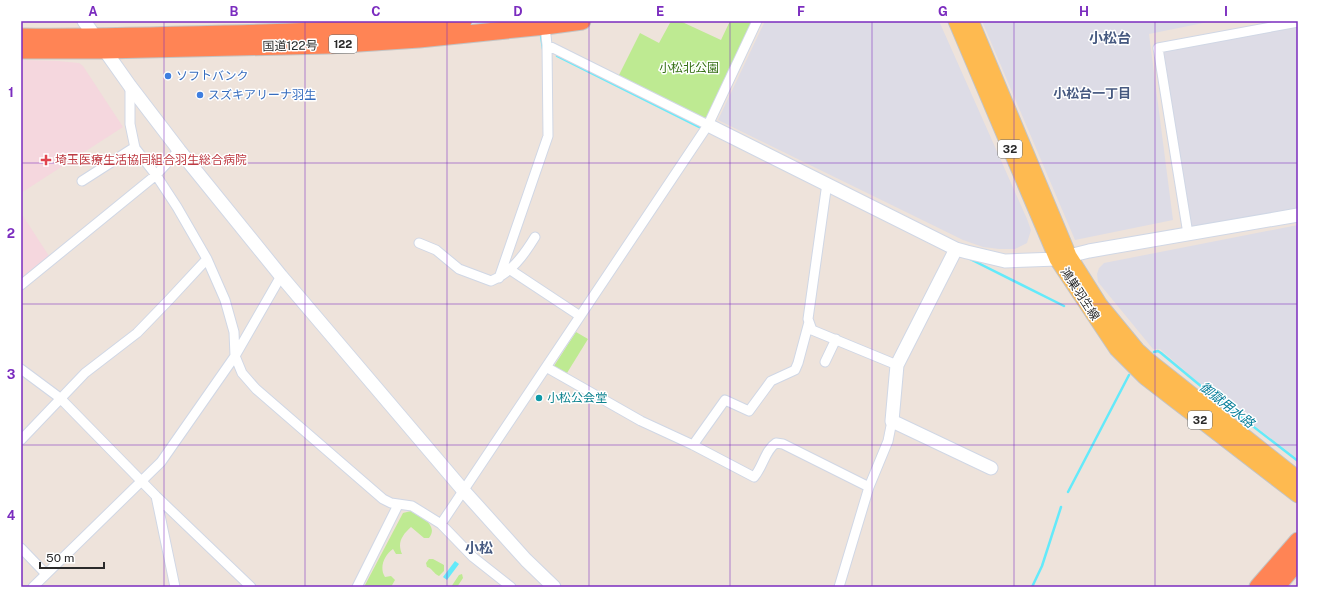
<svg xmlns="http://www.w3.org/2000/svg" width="1319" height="608" font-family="'Public Sans','Noto Sans JP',sans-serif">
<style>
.industrial{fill:#dddce6}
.medical{fill:#f5d7de}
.green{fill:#beea92}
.water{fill:#64eafa}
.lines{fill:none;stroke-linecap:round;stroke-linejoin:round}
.stream{stroke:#64eafa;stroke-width:2.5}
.street-casing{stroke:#d0d7e5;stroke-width:11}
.secondary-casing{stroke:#d0d7e5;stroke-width:15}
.primary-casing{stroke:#c3c3c3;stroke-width:17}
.highway-casing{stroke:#c3c3c3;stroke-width:19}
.street{stroke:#fff;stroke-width:9}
.secondary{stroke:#fff;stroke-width:13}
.primary{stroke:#feba50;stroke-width:15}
.highway{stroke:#ff8455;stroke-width:17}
.grid{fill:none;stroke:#7b2cbf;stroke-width:1;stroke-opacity:0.55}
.shop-dot{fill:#3f7fe0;stroke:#fff;stroke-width:1.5}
.health-dot{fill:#e0444e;stroke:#fff;stroke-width:1.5}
.culture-dot{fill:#0f9aa8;stroke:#fff;stroke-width:1.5}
.labels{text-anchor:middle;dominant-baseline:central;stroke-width:3;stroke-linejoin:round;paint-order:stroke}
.shield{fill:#fff;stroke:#6a6a6a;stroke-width:1}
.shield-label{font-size:11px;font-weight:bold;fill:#2a2a2a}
.street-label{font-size:12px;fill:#2a2a2a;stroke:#fff}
.park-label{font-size:12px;fill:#346f13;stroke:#fff}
.shop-label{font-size:12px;fill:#366cbe;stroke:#fff;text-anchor:start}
.health-label{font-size:12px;fill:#be3a42;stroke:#fff;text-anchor:start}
.culture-label{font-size:12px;fill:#0d838f;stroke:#fff;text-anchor:start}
.neighbourhood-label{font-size:13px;font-weight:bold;fill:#465980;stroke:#fff}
.water-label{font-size:13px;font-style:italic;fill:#037d99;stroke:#fff}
.quarter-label{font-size:14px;font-weight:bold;fill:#465980;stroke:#fff}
.neatline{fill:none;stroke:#7b2cbf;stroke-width:1.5}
.grid-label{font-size:13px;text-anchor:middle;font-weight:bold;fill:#7b2cbf}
</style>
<rect width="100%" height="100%" fill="#eee3db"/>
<path class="industrial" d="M765,21H939L1027,219L1031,230L1027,243L1015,249H999L983,247L963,240L718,120Z
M982,21H1213L1149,34L1173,220L1075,240Z
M1298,27V209L1191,227L1164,52Z
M1298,225V459L1200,384L1160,349H1153L1098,282L1097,274L1099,268L1104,263Z"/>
<path class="medical" d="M21,60L58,61L79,63L83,66L123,127L21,193Z
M21,213L49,256L21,278Z"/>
<path class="green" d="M671,21H680L721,40L730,21H757L707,120L618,77L640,33L659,43Z
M576,332L588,339L567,373L554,366Z
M411,511C421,517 439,525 429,538H424L411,527C402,535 397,543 402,554H396L393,549C384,555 379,568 385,577L391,576L395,580L391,587H364L403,513Z
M429,559H433L444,565V571L439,576C434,574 432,568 427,567L426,563Z
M462,574L463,578L457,587H451L459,575Z"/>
<path class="water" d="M455,561L459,564L447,580L443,577Z"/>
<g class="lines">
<path class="stream" d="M541,35L543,49
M557,56L703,129
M968,258L1064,306
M1154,352L1158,351L1161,353L1202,387L1298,461
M1068,492L1129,375
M1032,587L1042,566L1061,507"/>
<g class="street-casing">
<path id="street" d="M547,45L708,125
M130,86V124L135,148L156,175L177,207L207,259L225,300L234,332L235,356L242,373L256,389L383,499L391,503L412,506L441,524L473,557L511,587
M82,181L135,147
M827,183L808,319L812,330L897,365
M1188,234L1158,48L1298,22
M419,243L436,250L459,269L491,281C511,273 524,255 535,237
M509,269L580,316
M499,278L548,136L547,45L545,26
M21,285L156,175L179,150
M825,362L836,339
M546,367L641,421L693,445L754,477C763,467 765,450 776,443L783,444L869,487L839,587
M21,369L60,398L156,496L251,587
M21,440L85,373L137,333L168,301L207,259
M693,445L725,400L749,411L771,381L795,370L798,363L809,322
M869,487L888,441L892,421
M156,496L175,587
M441,524L708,125L757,21
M21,548L46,574
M33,587L161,462L235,356L281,276
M357,587L398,505"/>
</g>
<g class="secondary-casing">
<path id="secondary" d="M84,21L130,86L179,150L281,276L463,490L526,560L554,587
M708,125L956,249L967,252L1005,261L1057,259L1089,251L1298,215
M956,249L897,365L892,421L991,468"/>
</g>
<g class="primary-casing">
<path id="primary" d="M956,21L1057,259L1117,349L1145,377L1298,495
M971,21L1069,256L1100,305L1137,350L1149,361L1298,479"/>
</g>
<g class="highway-casing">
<path id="highway" d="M21,37C90,38 158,36 227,34C306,32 385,29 463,21
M21,50H104L329,45L419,39L545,26L582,21
M1258,587L1298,541
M1276,587L1298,561"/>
</g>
<use href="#street" class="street"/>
<use href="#secondary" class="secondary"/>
<use href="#primary" class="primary"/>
<use href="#highway" class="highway"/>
</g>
<path class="grid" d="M164,21V587M305,21V587M447,21V587M589,21V587M730,21V587M872,21V587M1014,21V587M1155,21V587M21,163H1298M21,304H1298M21,445H1298"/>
<g class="shop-dot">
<circle cx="168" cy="76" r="4"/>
<circle cx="200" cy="95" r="4"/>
</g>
<path class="health-dot" d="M44 154h4v4h4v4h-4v4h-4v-4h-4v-4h4z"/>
<circle class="culture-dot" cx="539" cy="398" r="4"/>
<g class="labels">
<g class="shield">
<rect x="329" y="35" width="28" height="18" rx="3"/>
<rect x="998" y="140" width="24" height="18" rx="3"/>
<rect x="1188" y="411" width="24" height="18" rx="3"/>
</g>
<g class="shield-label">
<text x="343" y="44">122</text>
<text x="1010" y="149">32</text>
<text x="1200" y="420">32</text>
</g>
<g class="street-label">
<text transform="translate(290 46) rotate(-1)">国道122号</text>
<text transform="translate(1080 294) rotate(57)">鴻巣羽生線</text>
</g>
<g class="park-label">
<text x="689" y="68">小松北公園</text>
</g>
<g class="shop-label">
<text x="176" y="76">ソフトバンク</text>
<text x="208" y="95">スズキアリーナ羽生</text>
</g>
<g class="health-label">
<text x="55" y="160">埼玉医療生活協同組合羽生総合病院</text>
</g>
<g class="culture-label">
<text x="547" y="398">小松公会堂</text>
</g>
<g class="neighbourhood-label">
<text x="1092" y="93">小松台一丁目</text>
</g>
<g class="water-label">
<text transform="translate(1227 405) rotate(38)">御獄用水路</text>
</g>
<g class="quarter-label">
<text x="1110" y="38">小松台</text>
<text x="479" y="548">小松</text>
</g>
</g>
<rect width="1319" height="608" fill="none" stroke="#ffffff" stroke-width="44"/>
<path d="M40 562v6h64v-6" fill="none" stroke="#2a2a2a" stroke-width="2"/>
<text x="46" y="562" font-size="12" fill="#2a2a2a" stroke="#ffffff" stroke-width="3" paint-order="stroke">50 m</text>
<rect x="22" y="22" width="1275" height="564" class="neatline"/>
<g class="grid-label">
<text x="93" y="16">A</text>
<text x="234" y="16">B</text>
<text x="376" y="16">C</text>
<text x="518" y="16">D</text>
<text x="660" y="16">E</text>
<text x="801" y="16">F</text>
<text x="943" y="16">G</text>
<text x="1084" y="16">H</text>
<text x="1226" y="16">I</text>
<text x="11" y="97">1</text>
<text x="11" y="238">2</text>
<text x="11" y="379">3</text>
<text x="11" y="520">4</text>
</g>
</svg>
